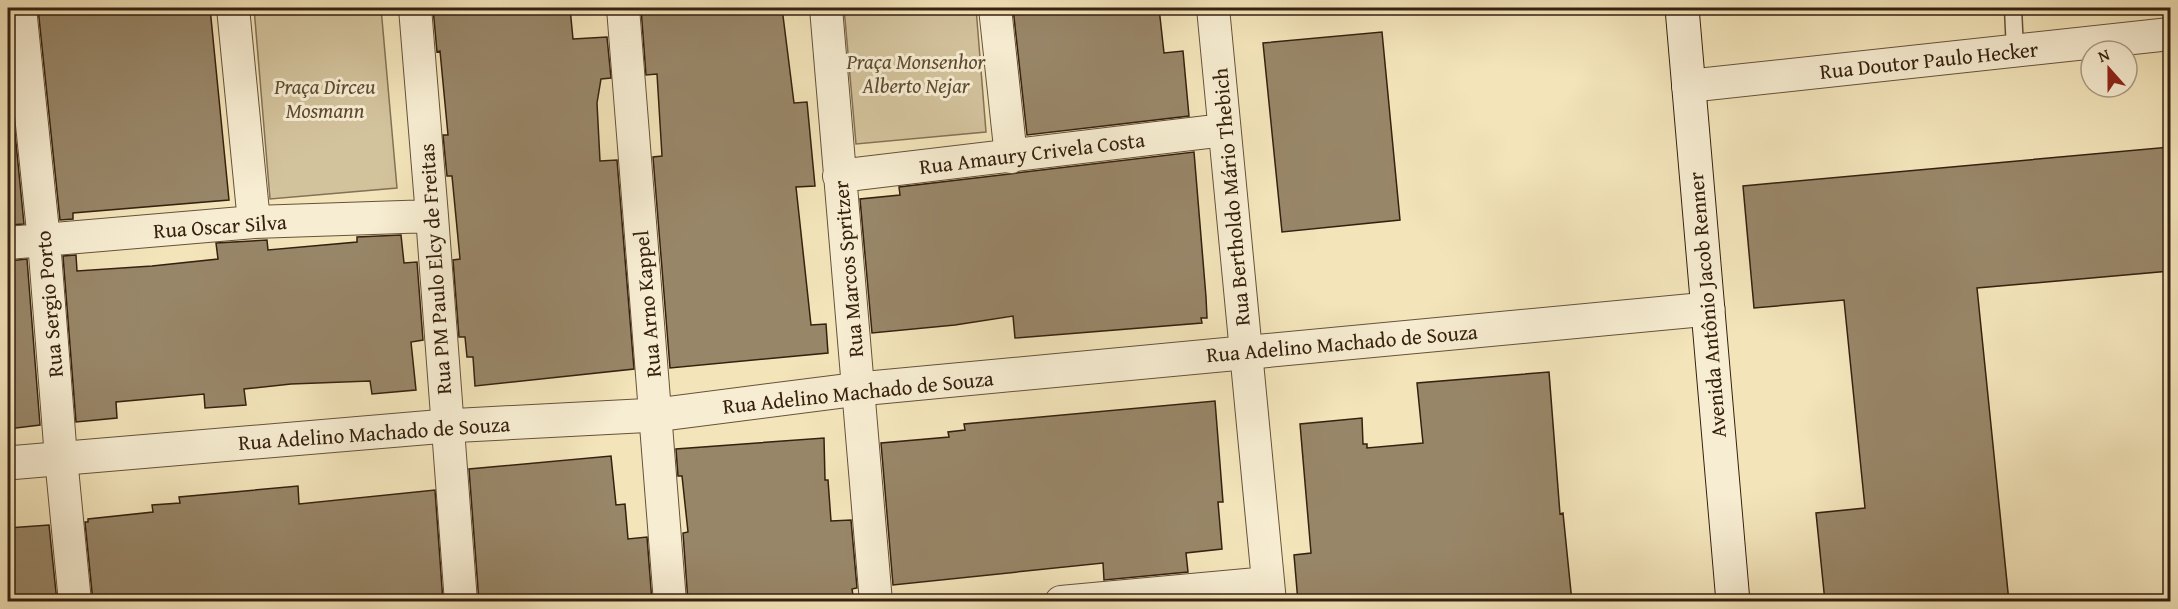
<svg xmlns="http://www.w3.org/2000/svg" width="2178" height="609" font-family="'Gentium Book Plus',serif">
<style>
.green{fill:#d3c39d;stroke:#847256;stroke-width:1.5}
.building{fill:#988668;stroke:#36210f;stroke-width:1.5}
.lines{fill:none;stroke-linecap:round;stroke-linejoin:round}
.service-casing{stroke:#65523a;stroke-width:19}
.minor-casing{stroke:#65523a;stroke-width:34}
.tertiary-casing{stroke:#65523a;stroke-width:35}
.secondary-casing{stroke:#36210f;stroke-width:35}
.service{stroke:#f7edd2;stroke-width:16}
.minor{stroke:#f7edd2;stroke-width:32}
.tertiary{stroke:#f7edd2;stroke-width:33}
.secondary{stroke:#f7edd2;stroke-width:33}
.labels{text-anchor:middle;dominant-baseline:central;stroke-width:6;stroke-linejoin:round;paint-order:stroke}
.street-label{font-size:21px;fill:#36210f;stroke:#f7edd2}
.park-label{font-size:21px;font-style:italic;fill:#5d4a32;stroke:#f7edd2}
</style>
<rect width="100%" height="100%" fill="#f3e4ba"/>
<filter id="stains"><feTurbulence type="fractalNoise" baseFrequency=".00333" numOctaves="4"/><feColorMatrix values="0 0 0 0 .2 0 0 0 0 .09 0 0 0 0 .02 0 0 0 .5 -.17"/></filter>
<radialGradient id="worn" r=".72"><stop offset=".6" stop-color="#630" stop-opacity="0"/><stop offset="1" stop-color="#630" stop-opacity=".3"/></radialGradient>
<path class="green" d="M254,8H381L397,188L270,199Z
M844,8H976L986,132L856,144Z"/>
<path class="building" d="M38,8H210L229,200L73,213V219L60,220Z
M433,8H570L573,39L607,37L611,78L601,79L597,103L600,161L617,160L634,369L475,386L473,357H467L465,337H459L453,260L460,259L452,176H447L443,135H448L440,51L437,52Z
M641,8H782L794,103L807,102L815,186L796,187L811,325L826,324L828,353L670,368L653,157L662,156L657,74L646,75Z
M1013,8H1159L1164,53L1183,51L1189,116L1027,135Z
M1382,32L1400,220L1282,232L1263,43Z
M8,62L24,224L8,225Z
M2170,147V271L1977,288L2009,602H1825L1816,513L1865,508L1844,300L1754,308L1743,186Z
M1194,152L1206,297L1207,318H1201L1202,323L1015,338L1013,316L955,325L872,333L860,199L900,195L899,187Z
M401,235L404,263L417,262L423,340L411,342L416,390L372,394L370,381L291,384L244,389L246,405L205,408L204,394L116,402L117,418L76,422L63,256L76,255L77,271L152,266L218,259L216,243L267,240L268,250L357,242V237Z
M27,259L40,425L8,429V261Z
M1549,372L1560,514L1563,513L1572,602H1298L1294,555L1311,553L1300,424L1362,418L1363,444H1367V448L1423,443L1417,383Z
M1215,401L1223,502H1218L1222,549L1186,553L1188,572L1104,580L1103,563L893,585L881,443L949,437L948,432L965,430L964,424Z
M824,438L825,480H828L831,521L851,520L857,588L852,589L854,602H688L683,533L688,532L682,476H678L676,449Z
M611,456L616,505L625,504L628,539L647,537L652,602H479L469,469Z
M298,486L299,504L435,490L443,602H93L85,522H88V519L153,512L152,505L180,503L179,497Z
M49,525L57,602H8V528Z"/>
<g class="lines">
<g class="service-casing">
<path id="service" d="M2013,8L2015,51"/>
</g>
<g class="minor-casing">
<path id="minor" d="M20,8L44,241L61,458L75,602
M233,8L254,222
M415,8L432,216L461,602
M623,8L670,602
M826,8L876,602
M995,8L1011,157
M1213,8L1270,602
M1688,86L2170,34
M839,176L1224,130
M8,243L254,222L432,216
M1061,602L1268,583"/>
</g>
<g class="tertiary-casing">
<path id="tertiary" d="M8,463L446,426L656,415L859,389L1708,309"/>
</g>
<g class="secondary-casing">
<path id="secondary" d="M1682,8L1733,602"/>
</g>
<use href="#service" class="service"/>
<use href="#minor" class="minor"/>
<use href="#tertiary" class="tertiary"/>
<use href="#secondary" class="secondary"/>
</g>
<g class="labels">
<g class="street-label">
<text transform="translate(1929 60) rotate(-6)">Rua Doutor Paulo Hecker</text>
<text transform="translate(1032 153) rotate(-7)">Rua Amaury Crivela Costa</text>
<text transform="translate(1231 197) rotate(-95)">Rua Bertholdo Mário Thebich</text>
<text transform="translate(220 226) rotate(-4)">Rua Oscar Silva</text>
<text transform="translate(435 269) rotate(-94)">Rua PM Paulo Elcy de Freitas</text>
<text transform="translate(848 269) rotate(-95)">Rua Marcos Spritzer</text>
<text transform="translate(49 304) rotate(-95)">Rua Sergio Porto</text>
<text transform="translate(647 304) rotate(-95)">Rua Arno Kappel</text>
<text transform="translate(1707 305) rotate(-95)">Avenida Antônio Jacob Renner</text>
<text transform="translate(1342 343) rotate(-5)">Rua Adelino Machado de Souza</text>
<text transform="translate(858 392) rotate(-6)">Rua Adelino Machado de Souza</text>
<text transform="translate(374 433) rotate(-4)">Rua Adelino Machado de Souza</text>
</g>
<g class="park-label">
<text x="916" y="61">Praça Monsenhor<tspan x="916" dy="24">Alberto Nejar</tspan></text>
<text x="325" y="86">Praça Dirceu<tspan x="325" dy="24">Mosmann</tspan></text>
</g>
</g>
<rect width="2178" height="609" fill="none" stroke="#f3e4ba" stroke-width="30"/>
<rect x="9" y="9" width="2160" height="591" fill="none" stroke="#36210f" stroke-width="3"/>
<rect x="15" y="15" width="2148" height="579" fill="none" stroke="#36210f" stroke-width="1.5"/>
<g transform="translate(2109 69) rotate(339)"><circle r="28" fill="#f7edd2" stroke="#aa9b84" stroke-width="1.5"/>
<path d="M0-4.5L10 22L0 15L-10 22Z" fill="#8f2418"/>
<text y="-9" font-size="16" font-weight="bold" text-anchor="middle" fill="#36210f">N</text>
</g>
<rect width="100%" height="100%" filter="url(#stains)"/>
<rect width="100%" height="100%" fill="url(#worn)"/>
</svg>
